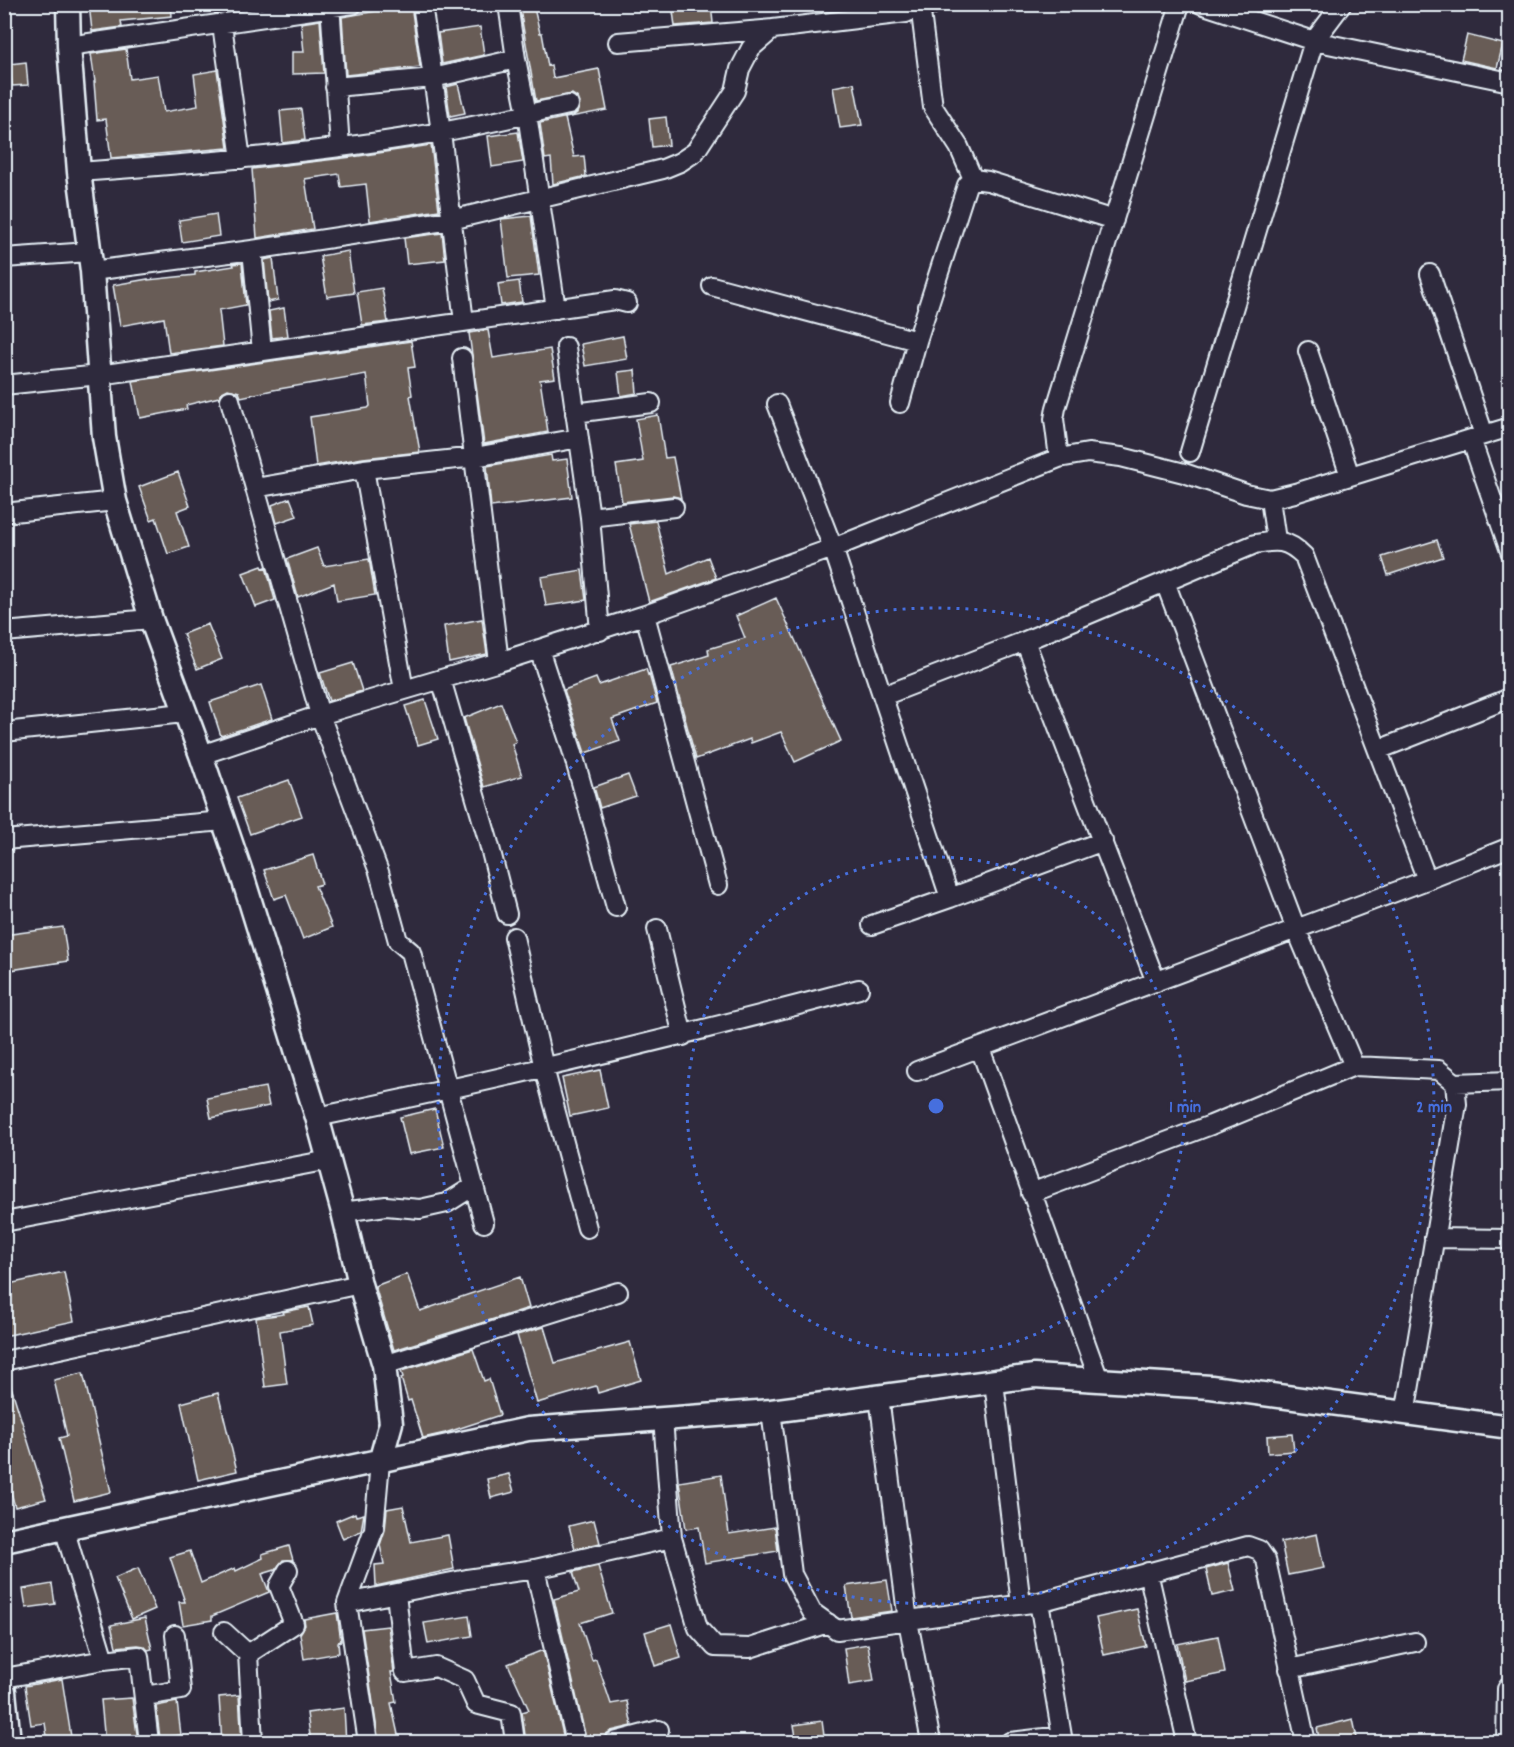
<svg xmlns="http://www.w3.org/2000/svg" width="1514" height="1747" font-family="Dekko,sans-serif">
<style>
.building{fill:#685c57;stroke:#e8f1f8;stroke-width:1.5}
.lines{fill:none;stroke-linecap:round;stroke-linejoin:round}
.minor-casing{stroke:#e8f1f8;stroke-width:22}
.tertiary-casing{stroke:#e8f1f8;stroke-width:27}
.minor{stroke:#2f2a3d;stroke-width:18}
.tertiary{stroke:#2f2a3d;stroke-width:22}
.ring{fill:none;stroke:#466fde;stroke-width:3;stroke-dasharray:3 6}
.centre{fill:#466fde;stroke:#2f2a3d;stroke-width:3}
.ring-label{font-size:18px;text-anchor:middle;font-weight:bold;fill:#466fde;stroke:#2f2a3d;stroke-width:5;stroke-linejoin:round;paint-order:stroke}
</style>
<rect width="100%" height="100%" fill="#2f2a3d"/>
<filter id="ink" filterUnits="userSpaceOnUse"><feTurbulence type="fractalNoise" baseFrequency=".0167" numOctaves="2"/><feDisplacementMap in="SourceGraphic" scale="12" xChannelSelector="R" yChannelSelector="G"/><feConvolveMatrix kernelMatrix="1 2 1 2 8 2 1 2 1" color-interpolation-filters="sRGB"/></filter>
<g filter="url(#ink)">
<path class="building" d="M89,4H171L172,16L121,21L122,27L92,31Z
M519,4H533L540,33H542L548,66L551,65L553,78L599,69L607,110L565,118L574,157L584,156L586,176L553,184L551,158L545,159L540,123L572,116L577,113L580,103L578,98L572,94L536,101Z
M672,4H711L713,23L675,26Z
M411,5L420,67L346,75L342,17Z
M320,20L324,73L292,74V52H304L301,23Z
M480,27L484,55L442,64L438,33Z
M1467,35L1503,44L1497,68L1461,60Z
M126,49L130,79L158,75L164,112L198,106L194,74L217,70L228,148L111,158L106,119L97,120L94,82H95L91,54Z
M26,62L28,85L12,86L10,64Z
M854,83L862,125L840,128L833,87Z
M458,84L465,113L450,116L446,87Z
M301,109L305,140L283,143L280,111Z
M666,117L669,145L652,147L649,119Z
M518,132L523,162L492,167L488,136Z
M431,145L439,210L370,221L366,184L341,187L339,174L305,179L313,229L257,238L252,169L352,157Z
M216,214L219,236L182,242L179,220Z
M531,216L539,275L508,278L501,219Z
M442,233L445,260L407,264L404,238Z
M348,251L354,293L327,297L320,256Z
M273,258L278,300L268,302L264,260Z
M242,263L246,305L219,310L223,346L169,353L164,318L120,326L113,285L148,279V280L195,275V272L234,266L233,264Z
M519,281L522,302L501,305L498,284Z
M382,288L388,322L362,325L357,292Z
M284,308L288,336L272,338L269,311Z
M488,330L493,358L550,349L555,378L540,380L548,432L484,444L469,333Z
M623,336L627,359L585,366L581,344Z
M411,341L415,367L408,368L412,395L410,396L420,452L363,458L316,466L310,417L368,408L370,406L366,374L273,390L241,397L239,392L228,389L222,392L219,397L186,405L187,409L140,418L133,381Z
M635,370L637,393L621,396L618,372Z
M658,415L665,458L673,457L681,498L673,496L622,502L616,465L643,461L636,419Z
M551,455L552,461L567,459L572,497L491,507L487,466Z
M178,472L190,506L177,511L189,547L168,554L156,518L151,520L139,487Z
M290,498L297,516L277,523L272,505Z
M656,521L669,574L708,557L716,578L649,602L629,524Z
M1437,540L1443,557L1388,575L1382,557Z
M317,548L324,566L369,559L375,595L337,601L334,583L298,597L287,559Z
M262,566L263,568L266,567L275,600L256,607L243,573Z
M582,570L586,600L546,606L541,577Z
M776,598L841,741L795,762L781,732L751,743L750,739L696,759L671,667L709,655L708,649L745,638L736,616Z
M482,619L487,654L449,662L444,626Z
M208,624L222,659L197,669L183,634Z
M353,663L362,691L329,701L320,673Z
M646,669L648,675L649,674L657,703L612,719L620,741L585,753L564,690L596,678L599,685Z
M261,685L272,719L221,736L210,702Z
M425,700L438,739L418,745L405,706Z
M501,703L516,742L512,744L522,776L484,787L464,718Z
M628,775L636,796L600,808L594,787Z
M289,780L302,816L250,834L237,798Z
M313,855L322,884L315,886L332,927L303,939L286,895L274,899L264,870Z
M63,927L68,961L4,971V935Z
M600,1070L608,1108L570,1116L562,1078Z
M265,1087L269,1106L211,1118L207,1098Z
M435,1109L444,1147L409,1154L400,1117Z
M64,1272L74,1321L4,1336V1285Z
M407,1274L420,1311L520,1277L529,1308L394,1350L375,1286Z
M309,1307L313,1325L280,1331L287,1384L265,1387L256,1318L284,1314L283,1312Z
M544,1327L555,1363L630,1342L641,1380L598,1393L596,1386L537,1403L517,1335Z
M473,1349L484,1381L489,1379L500,1415L445,1433L423,1438L411,1400L408,1401L401,1378L403,1377L401,1371Z
M83,1373L111,1492L74,1501L59,1438L67,1436L54,1380Z
M8,1377L46,1499L15,1507L4,1467V1378Z
M218,1393L237,1471L198,1480L181,1403Z
M1292,1434L1294,1451L1268,1453L1267,1436Z
M509,1474L514,1492L491,1498L487,1479Z
M721,1475L729,1534L775,1527L778,1551L705,1563L699,1527L686,1529L679,1482Z
M403,1506L411,1542L448,1535L454,1569L376,1586L375,1565L384,1564L380,1545L385,1530L387,1509Z
M355,1513L356,1516L364,1514L361,1531L343,1539L336,1521Z
M594,1520L600,1543L575,1549L569,1526Z
M1317,1534L1324,1568L1288,1575L1281,1542Z
M289,1546L293,1560H283L275,1570L262,1574L269,1592L212,1616V1620L183,1625L179,1602H185L170,1557L190,1551L201,1583L235,1568L236,1571L263,1558L262,1554Z
M1228,1563L1235,1591L1212,1596L1206,1569Z
M598,1566L612,1613L580,1623L592,1660L596,1659L611,1704L627,1701L632,1726L611,1731L606,1734L603,1740L587,1743L554,1599L579,1592L573,1572Z
M138,1568L155,1609L132,1619L115,1578Z
M887,1580L892,1611L851,1617L846,1586Z
M52,1584L55,1604L26,1608L23,1589Z
M1137,1609L1146,1646L1104,1655L1096,1618Z
M337,1613L341,1641L338,1642L339,1653L304,1659L300,1634L305,1625L304,1619Z
M469,1616L472,1636L428,1644L424,1623Z
M145,1618L152,1649L148,1650L144,1646L138,1645L116,1647L111,1625Z
M671,1624L681,1658L655,1666L645,1632Z
M388,1626L394,1672H391L396,1702L391,1703L399,1739L379,1743L362,1629Z
M1218,1636L1225,1673L1185,1681L1177,1644Z
M868,1644L874,1681L849,1685L844,1648Z
M543,1650L565,1743H526L522,1712L529,1710L508,1664Z
M62,1679L72,1743H48L45,1723L31,1725L25,1686Z
M239,1695L242,1743H222L219,1697Z
M132,1698L138,1741L105,1743L101,1700Z
M177,1702L181,1735L160,1738L156,1706Z
M344,1708L346,1743H311L307,1713Z
M1353,1719L1358,1743H1320L1317,1728Z
M822,1721L825,1743H797L794,1725Z"/>
<g class="lines">
<g class="minor-casing">
<path id="minor" d="M330,4L340,147
M422,4L441,132L464,322
M508,4L516,59L527,114L556,309
M1201,4L1314,41L1510,82
M931,5H920L933,107L959,147L973,179
M222,25L241,159
M618,42L773,29
M69,46L353,4
M335,87L433,78L516,59
M79,172C200,163 321,153 440,132C483,125 526,114 569,105
M252,250L262,351
M4,258L89,252
M92,271L252,250L451,220L663,169L680,162L695,152L735,91L740,69L751,48L773,29L906,13L921,4
M1430,274L1484,435
M712,286L917,341L967,185L973,179L988,181L1114,220
M566,347L590,517L600,631
M1308,351L1350,476
M462,358L499,662
M4,385L99,375L615,300L627,303
M230,400L255,488L364,469L475,457L579,438
M900,403L917,341
M777,404L833,548L950,898
M575,413L651,403
M1471,439L1510,551
M1190,452L1314,41L1342,4
M1059,458L1054,419L1056,408L1180,4
M364,469L404,690
M255,488L320,715L379,872L398,941L411,952L484,1223
M1270,499L1276,540
M4,513L115,501
M590,517L674,507
M1165,582L1296,929L1354,1066
M645,615L718,885
M4,632L151,619
M1025,641L1156,982
M539,649L572,750L616,907
M441,679L488,840L507,914
M883,696L1025,641L1255,544C1277,540 1287,539 1304,556L1427,880
M4,732L184,713
M1378,750L1510,698
M201,755L320,715L499,662L645,615L833,548L1059,458L1088,453L1121,457L1184,473L1246,494L1270,499L1295,493L1510,427
M4,840L224,821
M872,925L950,898L1103,841
M657,929L683,1036
M514,937L544,1068L587,1228
M980,1048L1099,1380
M917,1071L1427,880L1510,847
M317,1117C499,1080 679,1037 859,989
M1031,1193L1211,1125L1354,1066L1439,1070L1455,1083L1510,1081
M343,1212L386,1206L420,1209L447,1203L474,1186
M4,1222L329,1160
M1434,1238L1510,1239
M4,1361L360,1284
M384,1365L618,1292
M994,1382L1021,1604
M879,1397L908,1621L931,1742
M771,1411L792,1574L812,1612L837,1630L1039,1602L1248,1546L1259,1550L1266,1560L1306,1742
M1405,1414L1457,1104L1455,1083
M663,1418L672,1538L698,1628L715,1647L750,1648L828,1623
M64,1528L104,1660
M535,1569L576,1742
M1148,1572L1187,1742
M396,1594L405,1672L436,1667L465,1680L476,1704L511,1713L515,1742
M1039,1602L1063,1742
M347,1603L467,1579L535,1569L672,1538
M224,1632L248,1654L253,1742
M248,1654L294,1624L279,1586L288,1570
M1289,1669L1415,1642
M4,1678L104,1660L139,1656L149,1742
M145,1696L181,1690L175,1635
M368,1742L347,1603L374,1529L380,1462
M614,1742L659,1730
M1010,1742L1062,1736
M1506,1742L1507,1689L1510,1685"/>
</g>
<g class="tertiary-casing">
<path id="tertiary" d="M68,4L69,46L79,172L92,271L104,437L115,501L151,619L201,755L242,875L317,1117L343,1212L360,1284L384,1365L391,1423L380,1462
M4,1541L528,1429L771,1411L1034,1376L1211,1387L1510,1427
M4,1691L9,1742"/>
</g>
<use href="#minor" class="minor"/>
<use href="#tertiary" class="tertiary"/>
</g>
</g>
<g class="ring">
<circle cx="936" cy="1106" r="249"/>
<circle cx="936" cy="1106" r="498"/>
</g>
<circle cx="936" cy="1106" r="9" class="centre"/>
<g class="ring-label">
<text x="1185" y="1112">1 min</text>
<text x="1434" y="1112">2 min</text>
</g>
<rect width="1514" height="1747" fill="none" stroke="#2f2a3d" stroke-width="24"/>
<rect x="12" y="12" width="1490" height="1723" fill="none" stroke="#e8f1f8" stroke-width="2" filter="url(#ink)"/>
</svg>
